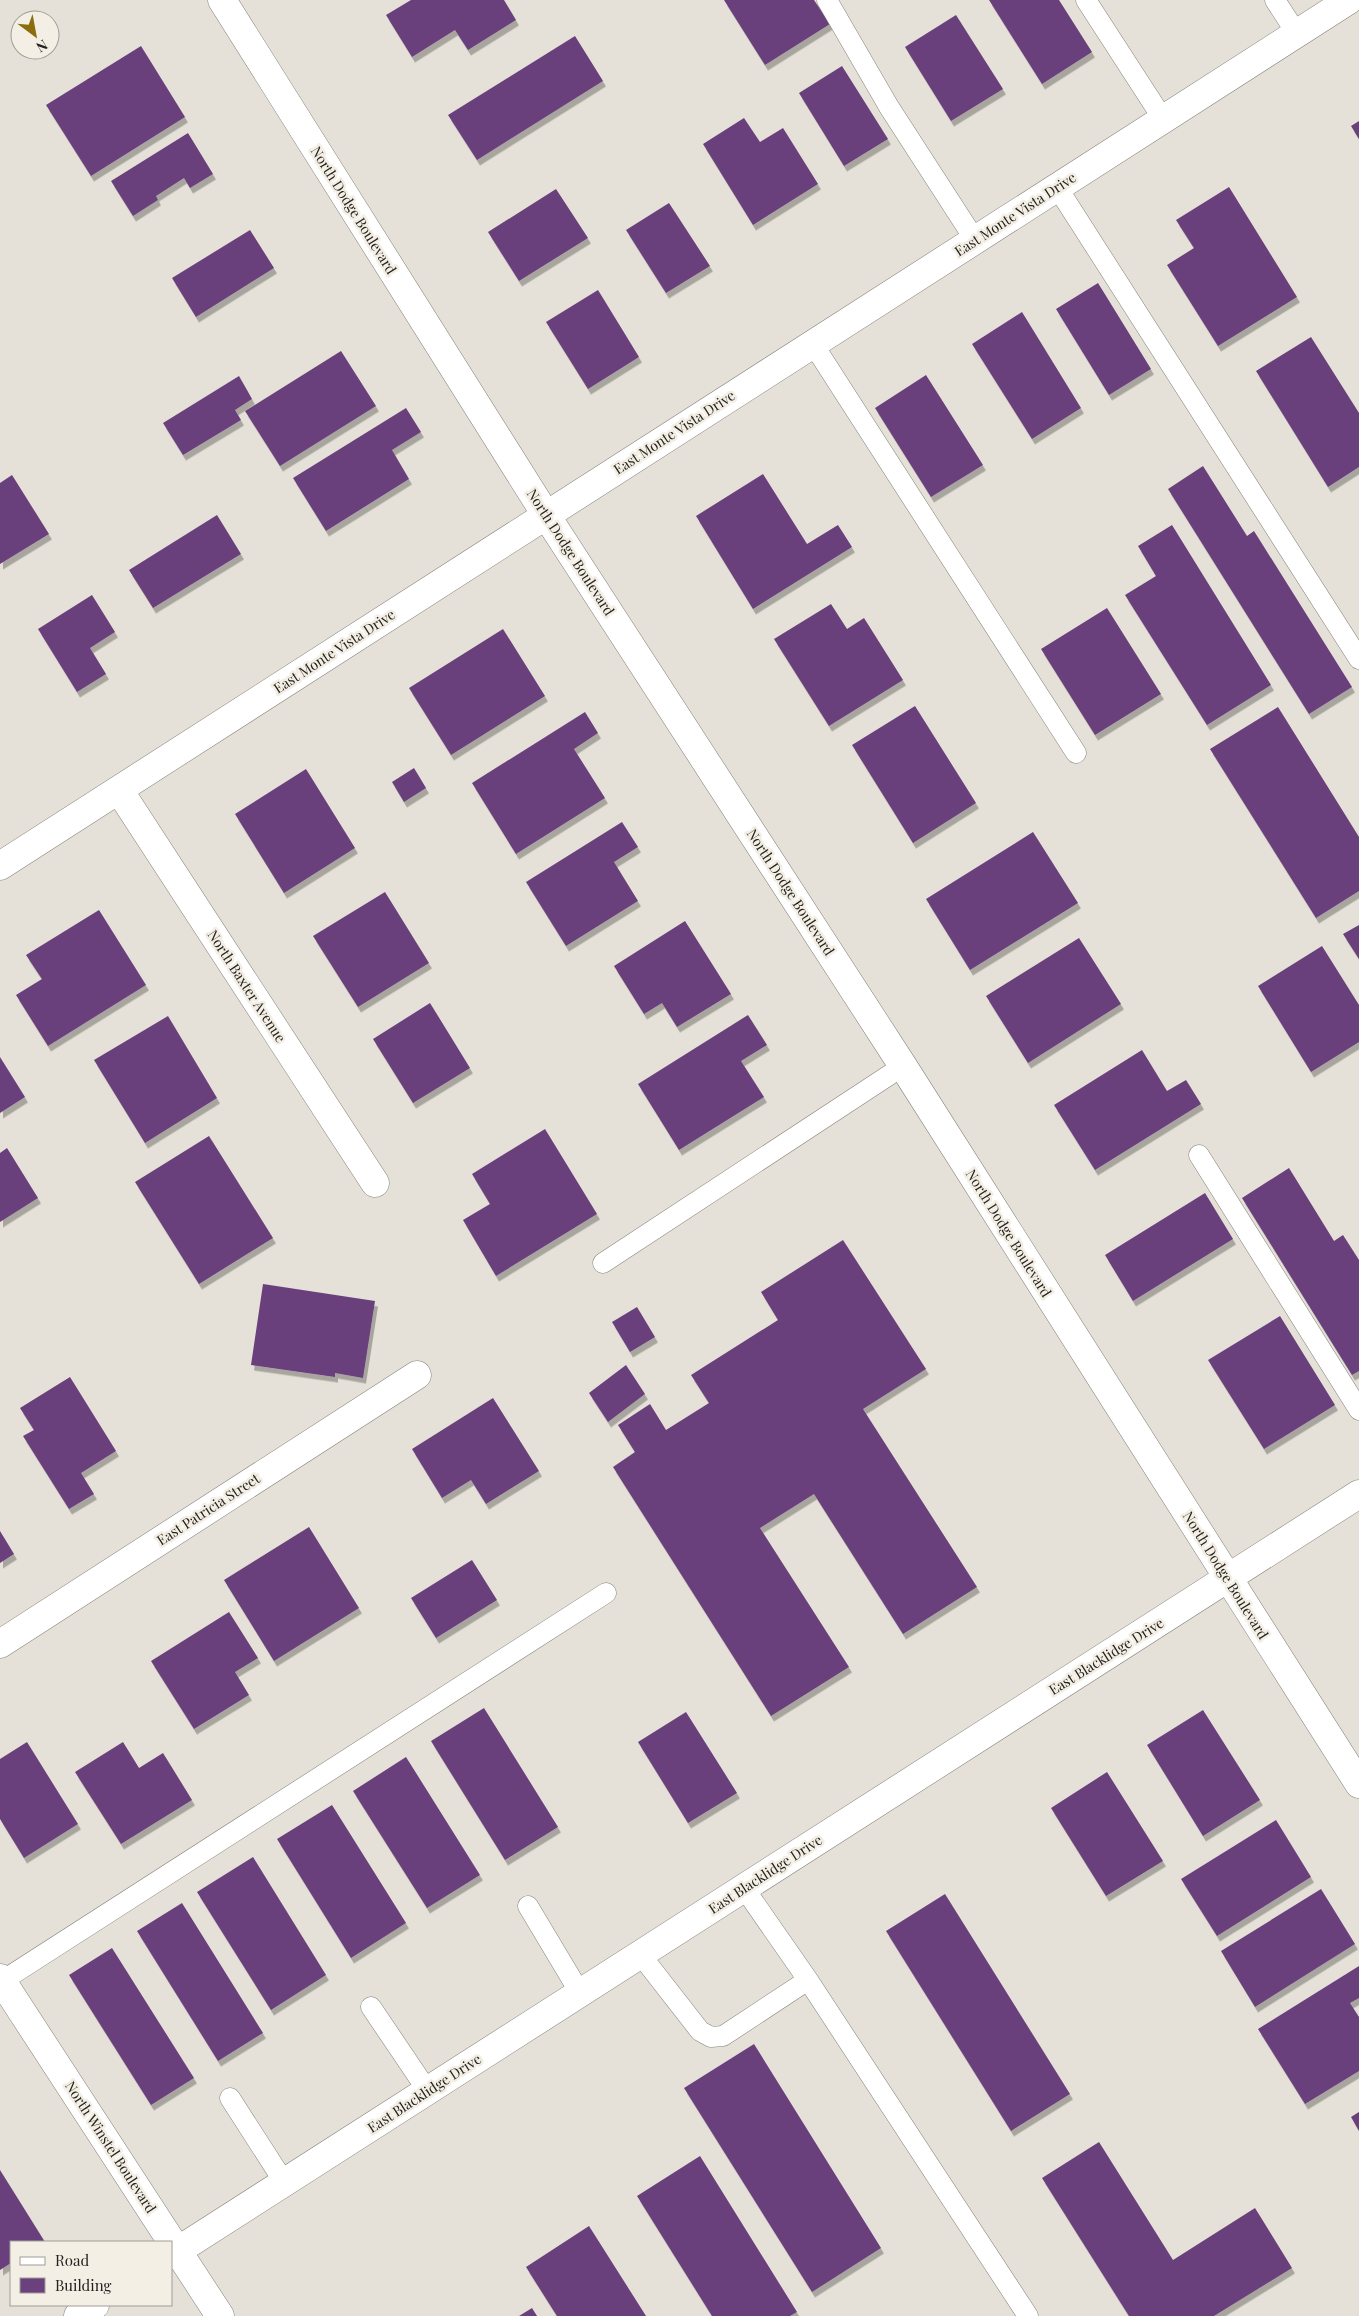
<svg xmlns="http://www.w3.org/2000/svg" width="1359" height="2316" font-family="'Playfair Display',serif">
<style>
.building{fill:#6a417c;filter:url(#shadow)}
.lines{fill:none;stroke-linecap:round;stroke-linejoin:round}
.service-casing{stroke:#86837a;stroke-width:21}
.minor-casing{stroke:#86837a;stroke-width:29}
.tertiary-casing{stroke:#86837a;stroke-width:29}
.service{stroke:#fff;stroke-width:20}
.minor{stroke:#fff;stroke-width:28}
.tertiary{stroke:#fff;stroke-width:28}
.labels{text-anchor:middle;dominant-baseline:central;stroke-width:5;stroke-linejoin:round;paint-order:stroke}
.street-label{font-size:14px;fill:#24221f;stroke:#f3efe5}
</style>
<defs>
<filter id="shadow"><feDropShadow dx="3" dy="5.5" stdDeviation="0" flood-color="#0004"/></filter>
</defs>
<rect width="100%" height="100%" fill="#e5e1d8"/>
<path class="building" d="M411,0H504L516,20L468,50L455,30L412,57L386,15Z
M724,0H814L830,24L765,65Z
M989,0H1059L1092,52L1042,84Z
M956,15L1003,89L951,121L905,47Z
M575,36L603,81L477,160L448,115Z
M141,46L185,117L91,176L46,105Z
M842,66L888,139L844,166L799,93Z
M744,118L760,142L783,128L818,184L753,225L703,144Z
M1359,121V139L1351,126Z
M188,133L213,174L190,188L184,178L156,196L158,200L133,216L111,181Z
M1229,187L1297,297L1218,346L1167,265L1194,248L1176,220Z
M556,189L588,238L519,281L488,232Z
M669,203L710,266L666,293L626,230Z
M250,230L274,268L196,317L172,278Z
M1098,283L1151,369L1109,395L1056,309Z
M598,290L639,357L588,389L546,322Z
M1022,312L1081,408L1032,439L972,344Z
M1311,337L1359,413V467L1328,487L1256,371Z
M341,351L376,406L280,466L245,411Z
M926,375L983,465L931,497L875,408Z
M239,376L252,399L235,410L241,420L183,455L163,423Z
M406,408L421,432L392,450L409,479L326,531L293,478Z
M1203,466L1247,536L1254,531L1352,687L1309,714L1168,489Z
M763,474L807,544L838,525L852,547L753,609L696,516Z
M12,475L49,534L0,564V483Z
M217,515L241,554L153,608L129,570Z
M1172,525L1271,685L1207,725L1125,595L1156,576L1138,546Z
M92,595L115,632L90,648L106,674L77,692L38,629Z
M831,604L847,629L864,618L903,680L829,726L774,639Z
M1107,608L1161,694L1095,735L1041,649Z
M503,629L545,696L451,755L409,688Z
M915,706L976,803L913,843L852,745Z
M1278,707L1359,837V891L1316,918L1210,749Z
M585,712L598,733L574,749L605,798L516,854L472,783Z
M414,768L426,788L404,802L392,782Z
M306,769L355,848L284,893L235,814Z
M622,822L638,847L614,862L638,901L566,946L526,882Z
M1033,832L1078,903L970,970L926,899Z
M385,892L429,963L358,1007L313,936Z
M99,910L146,985L48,1046L16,995L42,979L26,955Z
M685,921L731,994L677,1027L662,1003L644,1014L614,966Z
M1359,925V959L1343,934Z
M1079,938L1121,1004L1028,1063L986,996Z
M1322,946L1359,1005V1042L1311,1072L1258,986Z
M430,1003L470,1068L413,1103L373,1039Z
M748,1015L767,1045L741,1061L764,1097L679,1150L638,1084Z
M168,1016L217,1098L145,1143L94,1060Z
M1142,1050L1167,1091L1186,1080L1201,1104L1095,1170L1054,1105Z
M0,1057L25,1097L0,1113Z
M545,1129L597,1214L496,1276L463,1220L490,1204L472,1174Z
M209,1136L273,1238L199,1284L135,1182Z
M7,1148L38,1198L0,1222V1153Z
M1289,1168L1334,1241L1343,1235L1359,1260V1371L1352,1375L1242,1198Z
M1205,1193L1233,1239L1133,1301L1105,1255Z
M843,1240L926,1369L863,1409L977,1587L903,1634L814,1494L760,1528L849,1667L771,1716L613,1467L635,1452L618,1425L650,1404L666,1430L709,1403L691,1375L778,1320L761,1292Z
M263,1284L375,1301L363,1378L335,1373V1377L251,1365Z
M637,1307L655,1337L630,1352L612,1322Z
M1280,1316L1335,1405L1264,1449L1208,1360Z
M626,1365L645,1394L608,1422L589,1393Z
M70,1377L116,1451L81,1473L94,1494L69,1509L23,1436L34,1430L20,1408Z
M493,1398L539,1471L486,1504L471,1480L442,1498L412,1449Z
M309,1527L359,1608L274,1661L224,1580Z
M0,1531L14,1554L0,1563Z
M472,1560L497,1600L436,1638L411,1598Z
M229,1612L258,1658L235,1672L249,1695L194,1729L151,1661Z
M484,1708L558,1827L505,1860L431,1741Z
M1203,1710L1260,1800L1203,1836L1147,1745Z
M686,1712L737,1793L688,1823L638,1742Z
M27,1742L78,1824L24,1858L0,1819V1759Z
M123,1742L139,1768L163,1753L192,1800L121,1844L75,1772Z
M406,1757L480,1875L427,1908L353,1791Z
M1107,1772L1163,1861L1106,1896L1051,1808Z
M332,1805L406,1923L351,1958L277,1839Z
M1276,1820L1311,1877L1217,1936L1181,1879Z
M253,1857L326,1975L271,2010L197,1892Z
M1321,1889L1355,1944L1255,2007L1221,1951Z
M945,1894L1070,2094L1011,2131L886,1931Z
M182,1903L263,2033L218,2061L137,1931Z
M112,1948L194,2078L151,2105L69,1975Z
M1359,1966V1998L1350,2003L1359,2017V2071L1305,2104L1258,2029Z
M754,2044L881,2248L812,2292L684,2088Z
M1359,2112V2131L1351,2117Z
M1099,2142L1173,2260L1255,2208L1292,2268L1214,2316H1129L1042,2178Z
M700,2156L797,2312L790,2316H712L637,2196Z
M0,2170L45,2242H11V2263L0,2270Z
M589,2226L646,2316H557L526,2267Z
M532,2308L537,2316H519Z"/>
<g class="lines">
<g class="service-casing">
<path id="service" d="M827,0L889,107L975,240
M1086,0L1163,119
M1275,0L1297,34
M1057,187L1359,659
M813,344L1076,753
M1199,1155L1359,1410
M603,1263L903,1066
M744,1888L808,1980L1028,2316
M528,1906L580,1993
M640,1954L700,2031L711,2037L723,2036L808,1980
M2,1981L606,1593
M371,2007L427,2090
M230,2098L284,2182"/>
</g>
<g class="minor-casing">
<path id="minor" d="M119,790L375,1183
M0,866L1349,0
M0,1644L417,1375
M0,1978L220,2316
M171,2255L1359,1494
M78,2316L95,2305"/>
</g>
<g class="tertiary-casing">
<path id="tertiary" d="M222,0L546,515L903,1066L1359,1784"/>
</g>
<use href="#service" class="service"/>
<use href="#minor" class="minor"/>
<use href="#tertiary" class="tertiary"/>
</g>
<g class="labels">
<g class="street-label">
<text transform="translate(354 210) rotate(58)">North Dodge Boulevard</text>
<text transform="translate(1015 214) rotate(-33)">East Monte Vista Drive</text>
<text transform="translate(674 432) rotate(-33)">East Monte Vista Drive</text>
<text transform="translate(571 552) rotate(57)">North Dodge Boulevard</text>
<text transform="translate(334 651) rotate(-33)">East Monte Vista Drive</text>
<text transform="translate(791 892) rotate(57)">North Dodge Boulevard</text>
<text transform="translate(247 986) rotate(57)">North Baxter Avenue</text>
<text transform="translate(1009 1233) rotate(58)">North Dodge Boulevard</text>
<text transform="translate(208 1509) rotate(-33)">East Patricia Street</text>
<text transform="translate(1226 1575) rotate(58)">North Dodge Boulevard</text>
<text transform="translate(1106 1656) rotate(-32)">East Blacklidge Drive</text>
<text transform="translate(765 1874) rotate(-33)">East Blacklidge Drive</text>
<text transform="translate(424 2093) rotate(-33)">East Blacklidge Drive</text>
<text transform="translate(111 2147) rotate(57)">North Winstel Boulevard</text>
</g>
</g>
<rect x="10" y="2241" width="162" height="65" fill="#f3efe5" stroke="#a09d96"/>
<rect x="20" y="2257" width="25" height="8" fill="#ffffff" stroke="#a09d96"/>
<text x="55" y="2266" font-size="15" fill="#24221f">Road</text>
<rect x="20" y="2278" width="25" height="15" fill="#6a417c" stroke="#a09d96"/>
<text x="55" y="2291" font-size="15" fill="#24221f">Building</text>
<g transform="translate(35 35) rotate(148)"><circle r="24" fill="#f3efe5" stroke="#a09d96"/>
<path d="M0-4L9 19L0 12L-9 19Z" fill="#8b6d0e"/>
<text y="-8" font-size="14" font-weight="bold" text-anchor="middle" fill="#24221f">N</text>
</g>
</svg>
